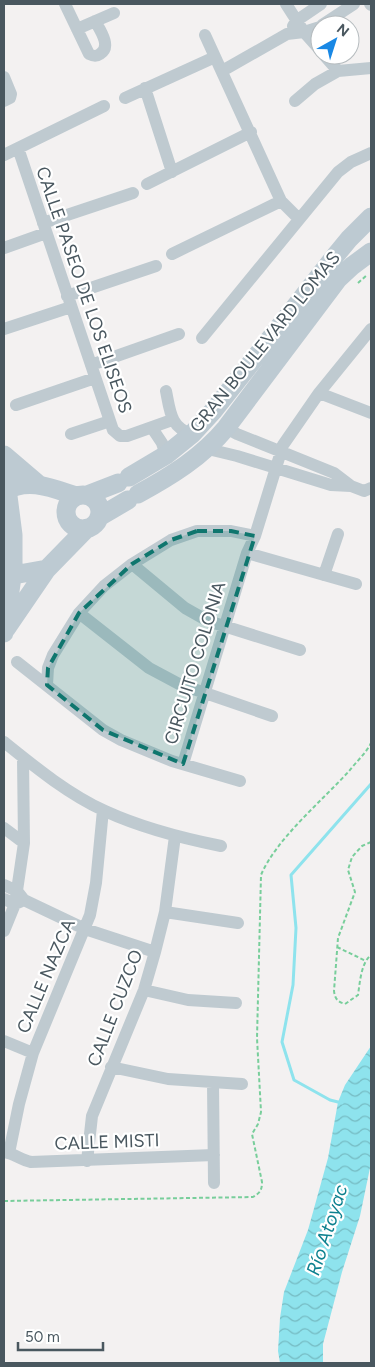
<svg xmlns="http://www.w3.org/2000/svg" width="375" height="1367" font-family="Figtree,sans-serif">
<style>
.water{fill:url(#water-waves)}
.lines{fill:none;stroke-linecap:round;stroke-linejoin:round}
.stream{stroke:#8ee3ed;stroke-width:3}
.path{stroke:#78ce9b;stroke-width:2;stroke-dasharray:4 2.5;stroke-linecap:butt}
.street{stroke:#bfcad0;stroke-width:12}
.secondary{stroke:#bdcad2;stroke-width:19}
.marked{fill:#0f766e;fill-opacity:0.2;stroke:#0f766e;stroke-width:4;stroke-dasharray:10 6;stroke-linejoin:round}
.labels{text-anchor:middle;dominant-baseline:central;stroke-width:4.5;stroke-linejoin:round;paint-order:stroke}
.street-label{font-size:18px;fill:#49575f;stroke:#fff}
.water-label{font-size:19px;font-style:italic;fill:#0d818f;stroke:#fff}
</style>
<defs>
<pattern id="water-waves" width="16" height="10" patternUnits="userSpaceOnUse" patternTransform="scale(1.25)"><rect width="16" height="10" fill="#8ee3ed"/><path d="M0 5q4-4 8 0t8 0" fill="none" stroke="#76bbc3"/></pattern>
</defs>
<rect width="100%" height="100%" fill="#f3f1f1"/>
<path class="water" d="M371,1046V1163L360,1216L342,1272L323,1344V1363H280L278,1351L280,1318L284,1292L308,1230L328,1158L338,1102L345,1085Z"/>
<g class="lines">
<path class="stream" d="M342,1103L330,1100L294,1080L282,1042L293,985L296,928L291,875L371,784"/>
<path class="path" d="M358,283L367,275
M371,842L362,846L352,857L348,870L355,892L338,938L334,991C335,999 338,1002 345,1004L358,995C360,982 361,963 371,955
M337,947L366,961
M4,1201L253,1197C260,1193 262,1190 262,1182L252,1134L258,1124L261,1112L257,1038L261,875C276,839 323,800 350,770C357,761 366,753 371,743"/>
<path class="street" d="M65,4L89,54C93,56 96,57 100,54C112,47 100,30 95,21
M286,4L304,32L320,50
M370,4L371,5
M322,25L354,4
M293,26L296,21L321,4
M77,29L114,13
M205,35L281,201L299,219
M324,55L338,71
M222,71L287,34L304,32L320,27
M4,77L11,94L10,98L4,101
M145,88L172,172
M125,98L215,57
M295,101L315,84L338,71L371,68
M18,148L113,430L120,436H127L172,420
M4,155L104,106
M147,184L251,132
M43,223L133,193
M4,248L46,233
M172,254L281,201
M67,296L156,266
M4,329L71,307
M202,338L338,172L351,162L371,153
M91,365L179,334
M166,391C170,410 170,428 192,434
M319,393L371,413
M16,405L95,378
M152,428L162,443L166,455
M226,428L237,434L334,473L351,486
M71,434L110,421
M208,449L237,456L331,485L351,486L364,491L371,488
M247,553L356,584
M132,564L185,608L208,621L300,650
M324,575L338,534
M79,613L149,668L179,684L272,716
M17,662L103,730L121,740L172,761L240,781
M47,685L48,668L53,655L79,613L104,586L132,564L171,540L197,531H231L255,536
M4,742C35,767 68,794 105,811C142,828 181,838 221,846
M183,764L247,553L255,536L283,445L319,393L371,329
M4,828L24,843
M4,885L17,891L24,900L85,929L155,952
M4,899L15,904L22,901
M165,912L238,923
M4,931L15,904L24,843L23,758
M144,990L188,1000L236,1003
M4,1041L33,1053
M111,1067L168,1079L242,1084
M213,1083L214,1183
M4,1152C13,1153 21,1160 31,1162L214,1155
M9,1153L19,1104L33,1053L90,915L96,883L103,810
M87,1161L92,1116L144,990L155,952L165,912L175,836"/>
<path class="secondary" d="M4,455L38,484
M4,465L13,535V570L4,633
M129,477L166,455L192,434L214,410L335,256L349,239L371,217
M4,492C27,477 52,488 76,496
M138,494C171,476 202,457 226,428L338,279L352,266L371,252
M87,495L118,483
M66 512a17 17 0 1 1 34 0a17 17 0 1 1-34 0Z
M99,517L128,500
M4,565L19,574L47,569L87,528
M6,629L47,569"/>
</g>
<path class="marked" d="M197,531H231L255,536L183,764L103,730L47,685L48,668L79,613L132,564L171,540Z"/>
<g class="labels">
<g class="street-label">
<text transform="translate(84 290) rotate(71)">CALLE PASEO DE LOS ELISEOS</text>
<text transform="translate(265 342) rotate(-51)">GRAN BOULEVARD LOMAS</text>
<text transform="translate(195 663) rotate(-73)">CIRCUITO COLONIA</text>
<text transform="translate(46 976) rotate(-67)">CALLE NAZCA</text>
<text transform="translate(115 1008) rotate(-69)">CALLE CUZCO</text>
<text transform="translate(107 1142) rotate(-2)">CALLE MISTI</text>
</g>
<g class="water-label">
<text transform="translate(327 1230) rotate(-72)">Río Atoyac</text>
</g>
</g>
<rect width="375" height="1367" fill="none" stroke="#49575f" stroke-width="10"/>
<g transform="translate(335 40) rotate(39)"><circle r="24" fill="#ffffff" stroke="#b6bcbf"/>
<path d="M0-4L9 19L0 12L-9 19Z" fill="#1988e5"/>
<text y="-8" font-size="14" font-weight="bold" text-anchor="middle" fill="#49575f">N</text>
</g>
<path d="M18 1342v8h85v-8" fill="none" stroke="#49575f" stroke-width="2.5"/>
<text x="25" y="1342" font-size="15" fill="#49575f" stroke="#ffffff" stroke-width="4" paint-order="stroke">50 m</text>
</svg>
